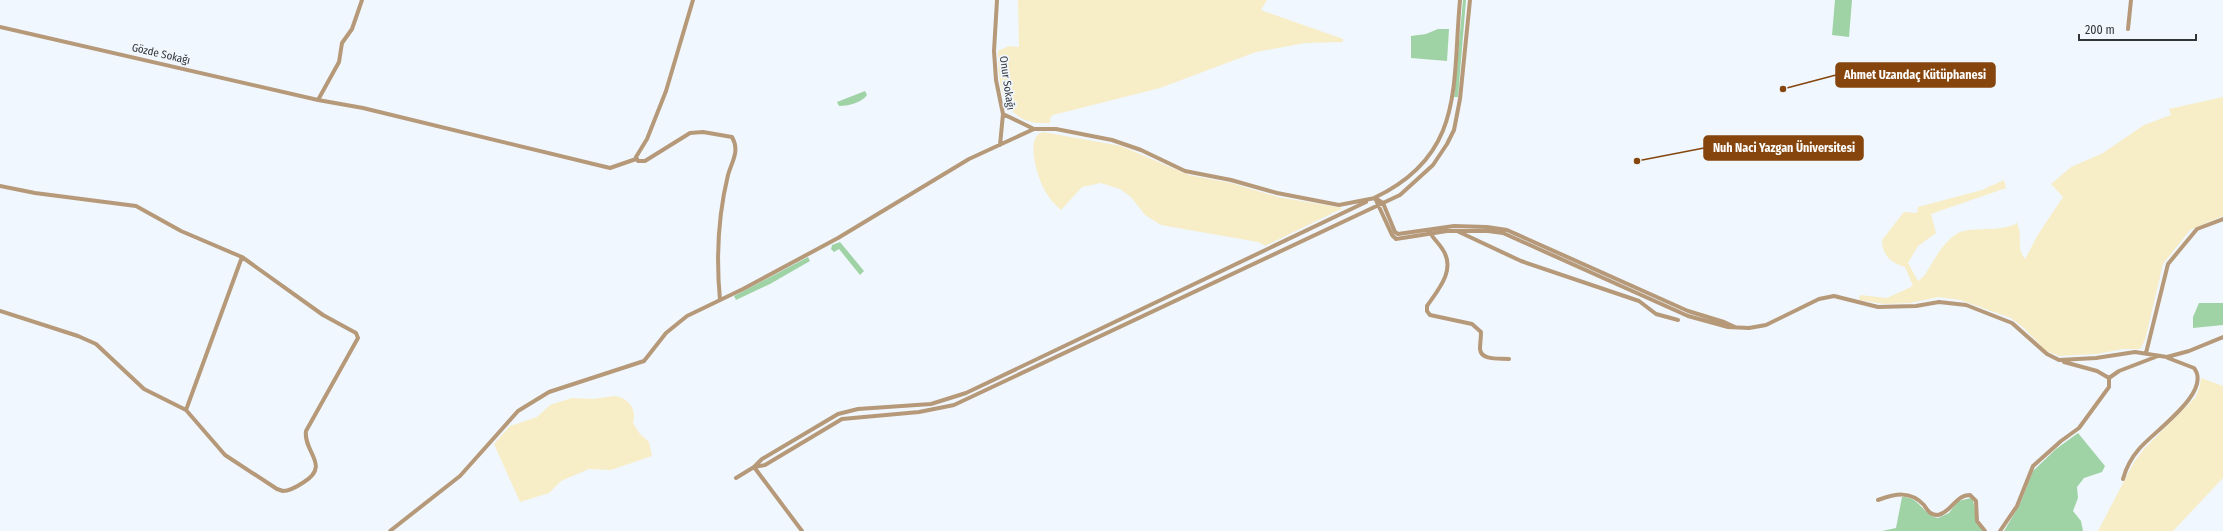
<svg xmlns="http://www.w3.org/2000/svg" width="2223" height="531" font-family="'Fira Sans Condensed',sans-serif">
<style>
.green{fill:#9fd3a5}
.sand{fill:#f7edc7}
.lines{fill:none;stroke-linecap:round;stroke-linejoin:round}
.minor{stroke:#b69979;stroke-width:4}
.labels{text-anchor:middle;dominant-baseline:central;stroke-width:3.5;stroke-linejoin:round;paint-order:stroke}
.street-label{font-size:11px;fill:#323639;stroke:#f0f7fe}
.leader{fill:none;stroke:#85450d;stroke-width:1.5}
.callout-dot{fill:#85450d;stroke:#f0f7fe;stroke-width:1.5}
.callout{fill:#85450d;stroke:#85450d;stroke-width:1.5}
.callout-label{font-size:12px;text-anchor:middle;font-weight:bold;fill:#fff}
</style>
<rect width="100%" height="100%" fill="#f0f7fe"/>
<path class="green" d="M1463,0H1466L1458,97H1454Z
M1835,0H1852L1849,37L1832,35Z
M1438,29H1449L1447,61L1411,58V36L1426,34Z
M865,91L867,95C862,103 847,106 839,106L837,102Z
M840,242L864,271L860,275L839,249L834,252L831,249L832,245Z
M808,257L810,261L770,284L736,300L734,296Z
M2199,303H2223V325L2193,328V317Z
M2078,433L2105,466L2102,472L2084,478L2077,487L2078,498L2073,511L2081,521L2083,531H2004L2020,504L2033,471L2056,449Z
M1902,497C1920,496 1922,515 1938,518L1949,513L1958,501L1971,498C1977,504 1972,518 1983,531H1882L1896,528Z"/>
<path class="sand" d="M1018,0H1267L1261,10L1343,39V42L1305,43L1256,52L1160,88L1053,115L1050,118V123C1003,126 998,89 998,51L1009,46L1019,47Z
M2223,97V216L2190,230L2163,264L2145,340L2140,349H2123L2097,354L2059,356L2046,351L2024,328L2011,318L1960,300L1938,297L1911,303L1884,304L1859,300L1860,295L1887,298L1913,286L1905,267C1891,263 1882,255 1882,240L1904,212L1917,213L1918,207L1982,190L2004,180L2006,188L1931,214L1936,233L1918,246L1908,263L1918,281L1924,276C1934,261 1947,232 1968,230C1985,228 2000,231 2016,224V222C2024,233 2015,247 2025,259L2039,233L2063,197L2051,184L2071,167L2103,153L2144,125L2171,115L2169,109Z
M1043,132L1121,146L1189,175L1231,183L1278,197L1343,208L1265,246L1258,242L1161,225L1145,215L1131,197L1120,189L1101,183L1082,187L1061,210C1054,204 1049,198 1045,191C1038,178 1024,137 1043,132Z
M2201,378L2223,386V478L2173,531H2098L2134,462L2144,449L2195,398L2200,386Z
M615,396C629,398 637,410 633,423L640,434L649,442L652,456L611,470L589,469L561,481L549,493L520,502L494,444L510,426L537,417L550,405L572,398L593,399Z"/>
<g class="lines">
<path class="minor" d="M693,0L666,91L647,139L636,157L638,161H645L690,133L703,132L732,137C740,151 732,161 728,175C718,216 716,258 720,300
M997,0L994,51L996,80L1003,114L1000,145
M0,27L318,100L363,108L610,168L636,159
M2128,29L2131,0
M318,100L339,62L342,43L352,29L362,0
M1003,114L1034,129
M0,186L35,193L136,206L181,231L242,257L323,315L356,333L358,338L306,431C303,452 331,465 304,482C298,486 290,491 283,491L277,489L225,455L186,410L144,389L96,344L78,336L0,311
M1374,198C1465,155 1452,86 1460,0
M1375,198L1392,235L1396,239L1447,231H1488L1503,233L1688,316L1728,327L1749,328L1766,325L1819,299L1834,296L1878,307L1916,306L1939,302L1966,305L2012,323L2047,354L2059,360L2096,358L2135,352L2167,357L2189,351L2223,337
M1457,231L1521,261L1639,301L1656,314L1678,320
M1430,232C1433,239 1439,243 1443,250C1456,270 1438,290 1427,306V311L1430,315L1472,324L1481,332C1481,338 1480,343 1480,349C1481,361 1500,358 1509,359
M2146,353L2168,264L2197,229L2223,219
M2109,378L2119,371L2158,356
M186,410L242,257
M754,467L765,465L842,419L919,412L954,405L1400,195L1433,165L1447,144L1454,130L1460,99L1470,0
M754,467L802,531
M736,478L754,467L762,459L838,414L858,409L931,404L966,393L1366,202
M2123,479C2126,468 2132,457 2139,449C2153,432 2213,392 2194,368L2168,358
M1878,500C1895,494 1910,490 1924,505C1928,511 1930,515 1938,515C1952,512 1955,495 1970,495L1976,501L1977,521L1985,531
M390,531L460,476L518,411L549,392L644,361L666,333L687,316L743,289L838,238L969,159L1034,129H1056L1112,140L1141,150L1185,171L1231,180L1277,193L1339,205L1375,198L1383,203L1395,232L1398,234L1454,226L1487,227L1507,230L1688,311L1724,322L1735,327
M2000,531L2017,506L2033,466L2061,441L2079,428L2109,387V378L2097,371L2064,362"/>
</g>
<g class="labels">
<g class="street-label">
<text transform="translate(161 54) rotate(13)">Gözde Sokağı</text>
<text transform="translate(1007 83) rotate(82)">Onur Sokağı</text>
</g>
</g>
<path class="leader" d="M1783 89L1836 75M1637 161L1704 148"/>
<g class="callout-dot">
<circle cx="1783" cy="89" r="4"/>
<circle cx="1637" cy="161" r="4"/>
</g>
<g class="callout">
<rect x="1836" y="63" width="159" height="24" rx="4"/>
<rect x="1704" y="136" width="159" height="24" rx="4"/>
</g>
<g class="callout-label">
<text x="1915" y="79">Ahmet Uzandaç Kütüphanesi</text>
<text x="1784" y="152">Nuh Naci Yazgan Üniversitesi</text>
</g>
<path d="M2079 34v6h117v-6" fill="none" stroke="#323639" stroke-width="2"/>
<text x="2085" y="34" font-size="12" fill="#323639" stroke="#f0f7fe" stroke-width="3" paint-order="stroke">200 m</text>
</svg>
